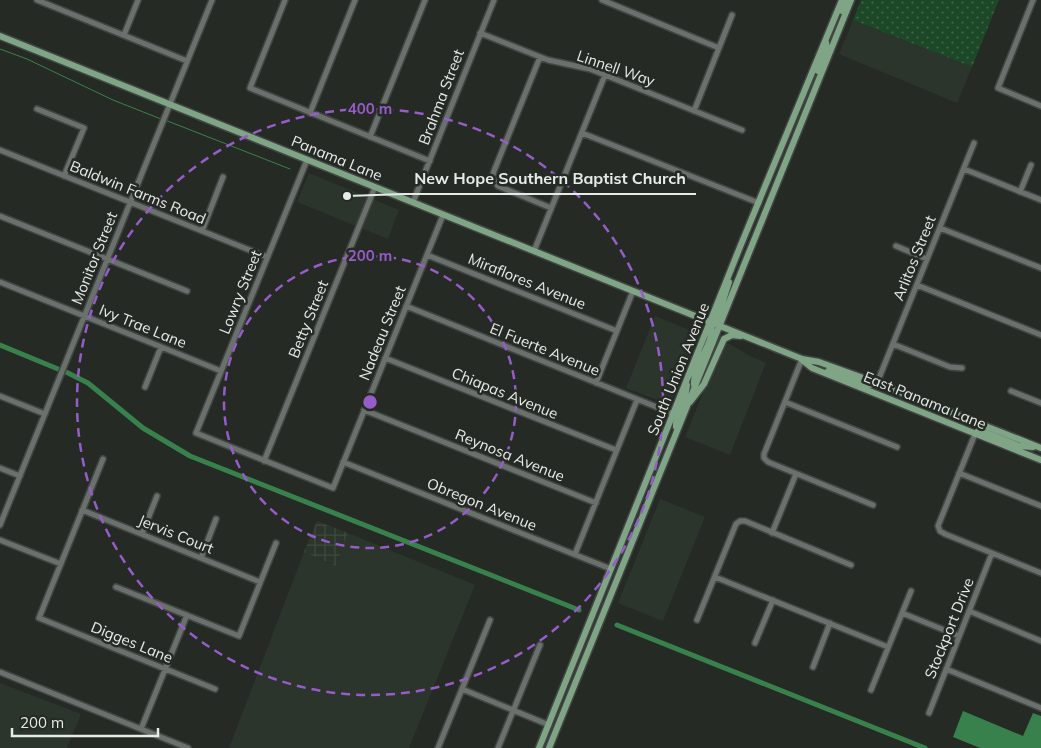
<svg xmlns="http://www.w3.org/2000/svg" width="1041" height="748" font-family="Mulish,sans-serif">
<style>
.built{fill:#2b352c}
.industrial{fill:url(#industrial-grid)}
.grass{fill:url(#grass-dots)}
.water{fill:#39814c}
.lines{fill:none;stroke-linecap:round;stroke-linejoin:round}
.stream{stroke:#39814c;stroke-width:1}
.canal{stroke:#39814c;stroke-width:5}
.minor-casing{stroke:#424643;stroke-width:8}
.major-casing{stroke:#424643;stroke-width:9}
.minor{stroke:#6a706b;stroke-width:5}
.major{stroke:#7fa586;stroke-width:6}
.ring{fill:none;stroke:#965cc9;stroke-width:2.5;stroke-dasharray:9 6}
.labels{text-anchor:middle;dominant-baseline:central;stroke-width:5;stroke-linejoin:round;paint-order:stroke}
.street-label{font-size:15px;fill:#e7ebe8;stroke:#252a25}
.centre{fill:#965cc9;stroke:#252a25;stroke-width:2.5}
.ring-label{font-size:15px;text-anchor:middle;font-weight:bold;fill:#965cc9;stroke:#252a25;stroke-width:5;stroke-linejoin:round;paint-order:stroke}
.leader{fill:none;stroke:#e7ebe8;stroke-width:2}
.callout-dot{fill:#e7ebe8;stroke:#252a25;stroke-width:2}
.callout-label{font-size:16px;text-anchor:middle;font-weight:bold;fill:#e7ebe8;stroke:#252a25;stroke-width:5;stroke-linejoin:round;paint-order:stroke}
</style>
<defs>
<pattern id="industrial-grid" width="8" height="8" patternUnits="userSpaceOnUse" patternTransform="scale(1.25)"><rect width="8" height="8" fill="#2b352c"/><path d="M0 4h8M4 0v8" fill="none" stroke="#404940"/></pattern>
<pattern id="grass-dots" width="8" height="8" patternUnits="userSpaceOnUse" patternTransform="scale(1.25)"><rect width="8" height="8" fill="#1d4828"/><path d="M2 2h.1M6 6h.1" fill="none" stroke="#3e6347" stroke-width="1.8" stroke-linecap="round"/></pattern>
</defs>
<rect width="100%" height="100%" fill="#252a25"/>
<path class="built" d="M853,20L972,67L957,103L839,54Z
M309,173L399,210L388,239L297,202Z
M655,316L694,332L697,338L671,401L665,403L626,388Z
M723,344H730L748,355L766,363L730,455L685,437Z
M660,499L705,517L663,621L618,603Z
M348,533L475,585L409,748H229L304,552L336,566Z
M0,683L81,714L67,748H0Z"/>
<path class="industrial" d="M317,521L348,533L336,566L304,552Z"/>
<path class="grass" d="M861,0H999L972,67L853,20Z"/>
<path class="water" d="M963,711L1023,736L1033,713L1041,716V748H980L953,737Z"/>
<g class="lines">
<path class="stream" d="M0,49L27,59L113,100L161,119
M165,120L290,169"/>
<path class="canal" d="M0,345L58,369
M66,372L88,383L143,428L190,456L579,610
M617,625L925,748"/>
<g class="minor-casing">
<path id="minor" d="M37,0L187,61
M285,0L250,88L430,161
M602,0L719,48
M1033,0L998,88L1041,106
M480,33L548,60L590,69L742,130
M124,35L138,0
M540,57L494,171L492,178L498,186L551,208
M37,109L84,128L64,176
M694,111L732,15
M310,113L355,0
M582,133L759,203
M370,137L425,0
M0,150L267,257
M307,160L196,433L333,488L443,215
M964,169L1041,200
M1020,192L1031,165
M413,202L494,0
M0,216L187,291
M940,228L1041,268
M202,231L223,177
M896,246L927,259
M534,251L605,75
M427,255L617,331
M0,282L221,371
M917,285L1041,335
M406,306L674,414
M893,344L950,367L962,368
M385,358L616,450
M802,359L764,454V458L768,462L873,505
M596,383L633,291
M877,383L974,143
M145,387L161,347
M1011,391L1041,403
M0,396L45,414
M785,402L897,447
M364,410L596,503
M975,434L938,526L940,531L945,534L1041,573
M103,459L39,618L215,689
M264,461L375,187
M343,462L611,569
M0,468L20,476
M959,473L1041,506
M82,510L260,582
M0,525L212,0
M772,533L796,474
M142,534L157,496
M0,540L61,564
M575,554L637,400
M201,558L216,519
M715,577L888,647
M116,587L239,636L276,543
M969,611L1041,641
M902,613L959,636
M697,620L736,524L740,521H745L851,565
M755,643L773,600
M813,667L830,623
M946,669L1041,708
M0,672L188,748
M462,689L549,725
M871,690L911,591
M929,713L992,553
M141,729L187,615
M438,748L490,620
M498,748L540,645"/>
</g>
<g class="major-casing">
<path id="major" d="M842,11L847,0
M0,36L802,359L819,362L877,383L1041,448
M818,71L827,49L826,42
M720,326L717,321L718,316L729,282
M802,360L812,368L1041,460
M828,371L868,385L876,384
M694,385C692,364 716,344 711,323
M690,402L704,384L724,339L732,335L741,336
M678,428L676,427V423L685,398L687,385
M975,434L978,431H982L1019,446L1033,447
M539,748L740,247L842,0
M549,748L851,0"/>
</g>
<use href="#minor" class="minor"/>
<use href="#major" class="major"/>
</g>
<g class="ring">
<circle cx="370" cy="402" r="146"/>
<circle cx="370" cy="402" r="293"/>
</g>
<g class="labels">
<g class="street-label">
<text transform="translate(616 68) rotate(19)">Linnell Way</text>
<text transform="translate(441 97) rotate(-69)">Brahma Street</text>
<text transform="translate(337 158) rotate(22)">Panama Lane</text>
<text transform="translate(138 192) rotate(22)">Baldwin Farms Road</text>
<text transform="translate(94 258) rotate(-68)">Monitor Street</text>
<text transform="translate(914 258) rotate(-68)">Arlitos Street</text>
<text transform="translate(527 281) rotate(22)">Miraflores Avenue</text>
<text transform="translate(240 292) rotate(-68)">Lowry Street</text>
<text transform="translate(308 319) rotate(-68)">Betty Street</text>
<text transform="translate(143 326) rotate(22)">Ivy Trae Lane</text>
<text transform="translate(382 333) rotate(-68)">Nadeau Street</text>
<text transform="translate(545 349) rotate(22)">El Fuerte Avenue</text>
<text transform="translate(678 369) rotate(-68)">South Union Avenue</text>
<text transform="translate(505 393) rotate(22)">Chiapas Avenue</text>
<text transform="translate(925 400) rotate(22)">East Panama Lane</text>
<text transform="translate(510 455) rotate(22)">Reynosa Avenue</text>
<text transform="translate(482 504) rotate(22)">Obregon Avenue</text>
<text transform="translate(176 534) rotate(22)">Jervis Court</text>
<text transform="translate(949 628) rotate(-68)">Stockport Drive</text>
<text transform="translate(132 642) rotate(22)">Digges Lane</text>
</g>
</g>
<circle cx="370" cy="402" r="8" class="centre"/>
<g class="ring-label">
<text x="370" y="114">400 m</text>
<text x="370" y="261">200 m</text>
</g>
<path class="leader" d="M347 196L404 194H696"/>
<circle class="callout-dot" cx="347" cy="196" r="5"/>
<g class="callout-label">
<text x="550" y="184">New Hope Southern Baptist Church</text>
</g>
<path d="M12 728v8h146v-8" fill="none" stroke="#e7ebe8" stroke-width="2.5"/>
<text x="20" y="728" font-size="15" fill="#e7ebe8" stroke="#252a25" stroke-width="4" paint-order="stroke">200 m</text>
</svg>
